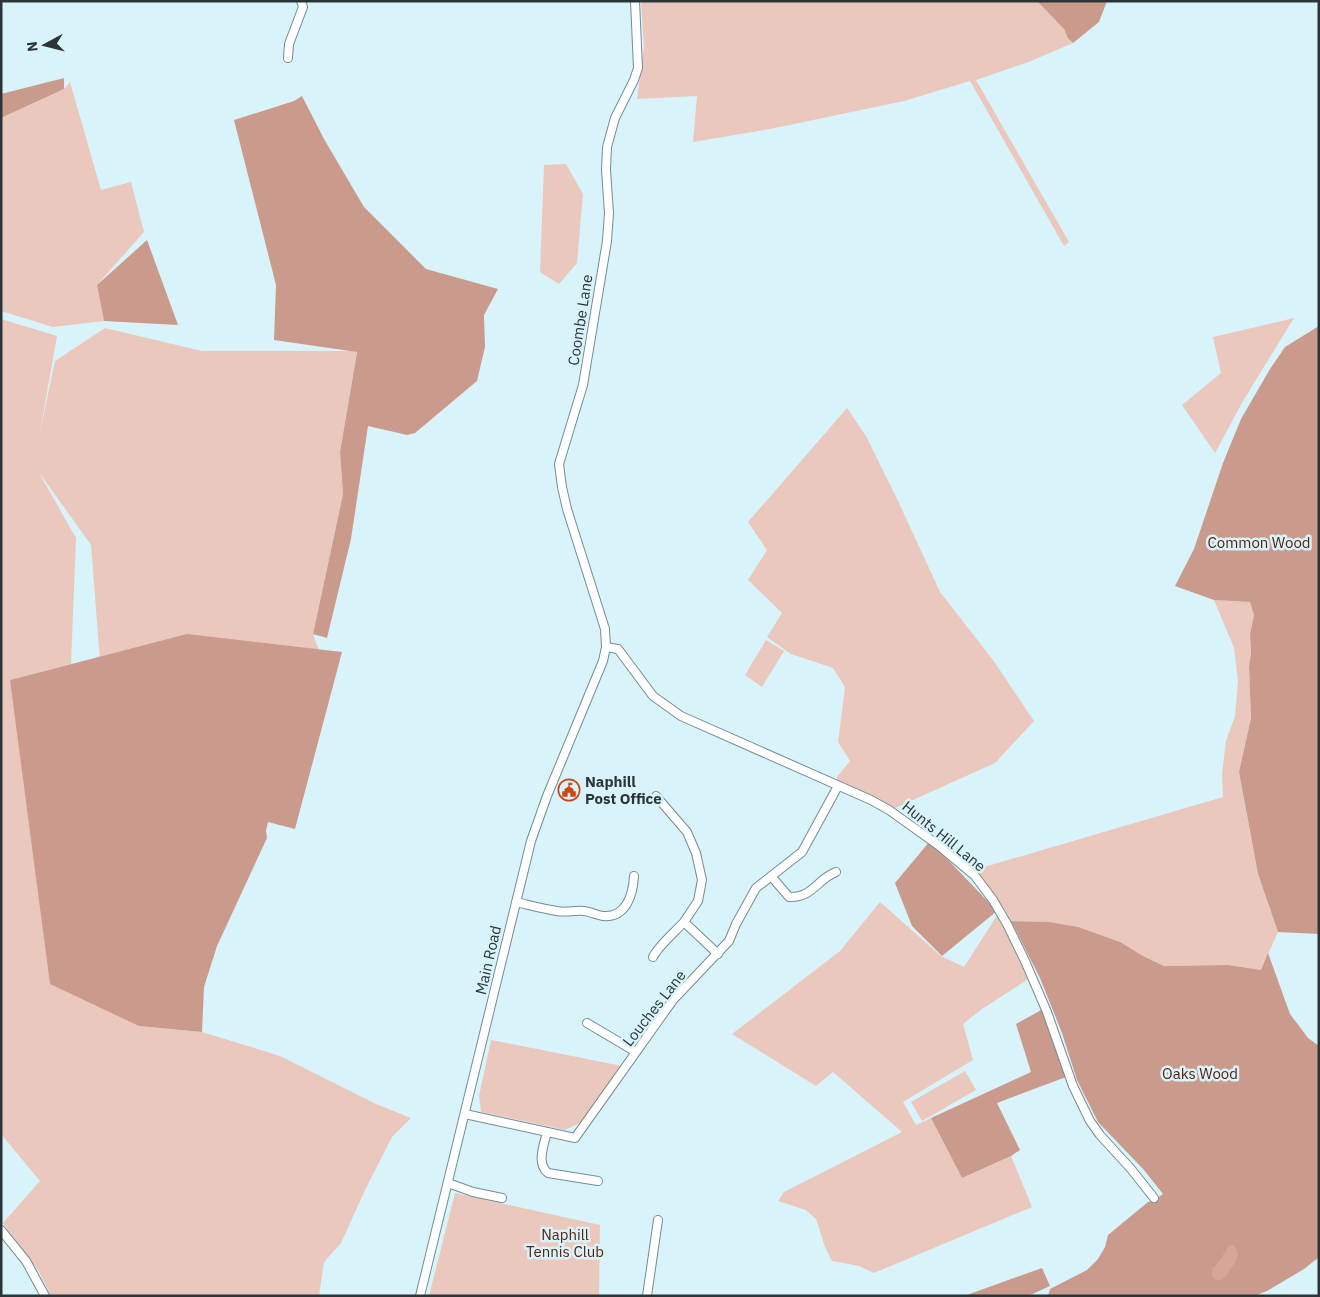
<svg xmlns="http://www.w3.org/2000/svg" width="1320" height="1297" font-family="'IBM Plex Sans',sans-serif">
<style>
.green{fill:#ebc8be}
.forest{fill:#ca9b8c}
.water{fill:#d6a697}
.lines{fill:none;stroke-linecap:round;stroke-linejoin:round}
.minor-casing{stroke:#748c92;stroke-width:10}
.minor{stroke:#fff;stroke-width:8}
.labels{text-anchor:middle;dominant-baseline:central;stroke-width:5;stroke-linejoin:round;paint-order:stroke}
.street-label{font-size:15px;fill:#2b3538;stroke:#d9f3fa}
.park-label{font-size:15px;fill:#5a200d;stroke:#d9f3fa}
.poi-label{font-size:15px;font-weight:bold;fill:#2b3538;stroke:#d9f3fa;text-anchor:start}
</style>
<rect width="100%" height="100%" fill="#d9f3fa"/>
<path class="green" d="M641,1H1037L1064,29L1068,38L1073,43L1031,61L976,80L1069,242L1064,246L970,81L904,101L775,128L693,142L697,96L637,99L644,47Z
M70,82L101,190L131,182L144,232L97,285L104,321L53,327L1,311V118L64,89Z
M566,164L583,194L577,263L559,284L540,272L544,165Z
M1294,318L1243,401L1215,453L1182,405L1221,373L1213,337Z
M1,319L57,336L40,432L55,361L105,328L202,351H357L340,452L343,494L313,634L320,653L100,661L91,545L38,471L76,538L71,664L10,680L139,1026L202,1032L280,1056L376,1104L411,1118L392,1137L365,1190L341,1243L324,1262L319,1296H51L39,1272L3,1223L40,1181L1,1134Z
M847,408L866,436L899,503L940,592L993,660L1034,721L995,763L893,809L837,782V777L850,761L838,742L845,687L833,668L791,654L767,637L782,613L748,580L767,550L748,522Z
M1214,600L1250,602L1254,615L1250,634L1251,653L1249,667L1251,718L1239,772L1258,874L1278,932L1261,970L1228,965L1164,966L1143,956L1049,922L1011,921L1001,904L974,870L1223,797L1222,774L1226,741L1235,716L1238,681L1234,648Z
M766,640L784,651L762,687L745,675Z
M880,902L941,956L964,967L998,914L1030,978L982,1009L963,1024L973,1060L903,1102L916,1125L931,1118L962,1178L1011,1156L1032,1207L874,1273L859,1266L832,1261L825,1247L816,1219L806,1210L778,1201L784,1192L902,1132L833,1072L816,1086L732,1034L840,951Z
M491,1040L622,1066L582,1122L565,1130L481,1112L479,1096Z
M965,1071L976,1090L922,1121L911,1102Z
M455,1193L600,1225L599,1296H429Z"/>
<path class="forest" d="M1037,1H1107L1099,22L1073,43L1068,38L1064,29Z
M64,78V89L1,118V94Z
M302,96L324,139L364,207L426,269L498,289L484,315L485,347L477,381L415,433L407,435L368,426L351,539L327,638L313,634L343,494L340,452L357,352L274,340L276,285L234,120L294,101Z
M147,240L178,325L104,321L97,285Z
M1319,326V934L1278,932L1258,874L1239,772L1251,718L1249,667L1251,653L1250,634L1254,615L1250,602L1214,600L1175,586L1194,549L1223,463L1241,419L1270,369L1285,347Z
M187,634L342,652L295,829L268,822L266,831L267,838L217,946L204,987L202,1032L139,1026L50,984L10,680Z
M930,841L997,911L942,956L912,926L895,883Z
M1011,921L1049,922L1078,927L1120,942L1143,956L1164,966L1228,965L1261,970L1268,953L1290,1014L1308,1038L1319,1046V1257L1304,1269L1267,1291L1254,1296H1048L1050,1289L1087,1270L1098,1259L1105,1247L1108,1235L1148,1202L1153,1201L1163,1194L1144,1170L1098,1122L1077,1080L1062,1033L1040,978Z
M1043,1009L1066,1077L997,1103L1020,1150L1011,1156L962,1178L931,1118L1031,1072L1016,1024Z
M1042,1268L1050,1286L1028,1296H964Z"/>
<path class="water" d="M1233,1245C1242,1255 1236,1261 1230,1270C1225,1277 1220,1286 1212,1276V1269C1220,1261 1223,1255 1229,1246Z"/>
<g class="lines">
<g class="minor-casing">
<path id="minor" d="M288,58L289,44L303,7L301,1
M606,647L618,649L653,696L681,716L871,800L889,810L938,845L975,876L993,900L1007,924L1025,961L1047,1012L1073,1086L1090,1121L1100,1135L1131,1169L1154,1198
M656,796L687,832L696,853L702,880L698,901L684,922L718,954
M771,876L789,897C813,898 817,879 836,872
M516,902C529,905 543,909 557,911C566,913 575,910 584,911C591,912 597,915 603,916C626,918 633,895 634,876
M653,957C658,946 675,932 684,922
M587,1023L636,1052
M465,1114L575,1138L673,1000L729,941L736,924L756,888L802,852L838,786
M547,1132C544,1145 536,1163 548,1173L598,1181
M448,1183L473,1192L502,1198
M1,1230L26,1261L45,1296
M420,1296L531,841L547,796L603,661L606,647L605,629L567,509L562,487L559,464L583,385L607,241L609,213L606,170L607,147L615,118L634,80L638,68L635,1
M647,1296L658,1220"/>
</g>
<use href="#minor" class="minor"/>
</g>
<defs>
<g id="civic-ring" transform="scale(1.125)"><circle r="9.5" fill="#d9f3fa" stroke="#ce4713" stroke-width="1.5"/><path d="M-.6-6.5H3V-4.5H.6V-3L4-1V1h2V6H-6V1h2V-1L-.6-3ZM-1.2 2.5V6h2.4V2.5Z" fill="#ce4713"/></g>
</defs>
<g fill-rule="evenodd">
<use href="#civic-ring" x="569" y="790"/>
</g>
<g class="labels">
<g class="street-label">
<text transform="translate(580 320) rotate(-81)">Coombe Lane</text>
<text transform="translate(944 836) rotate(39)">Hunts Hill Lane</text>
<text transform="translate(488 960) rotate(-77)">Main Road</text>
<text transform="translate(654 1008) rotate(-52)">Louches Lane</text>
</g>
<g class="park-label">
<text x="1259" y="542">Common Wood</text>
<text x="1200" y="1073">Oaks Wood</text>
<text x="565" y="1234">Naphill<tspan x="565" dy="17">Tennis Club</tspan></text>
</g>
<g class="poi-label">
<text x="585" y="781">Naphill<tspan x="585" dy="17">Post Office</tspan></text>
</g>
</g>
<rect width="1320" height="1297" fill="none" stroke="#2b3538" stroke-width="5"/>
<g transform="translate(45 45) rotate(263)" stroke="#d9f3fa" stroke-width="4" paint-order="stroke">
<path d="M0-4L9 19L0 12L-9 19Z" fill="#2b3538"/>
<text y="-8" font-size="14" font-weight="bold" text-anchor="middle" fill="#2b3538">N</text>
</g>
</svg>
